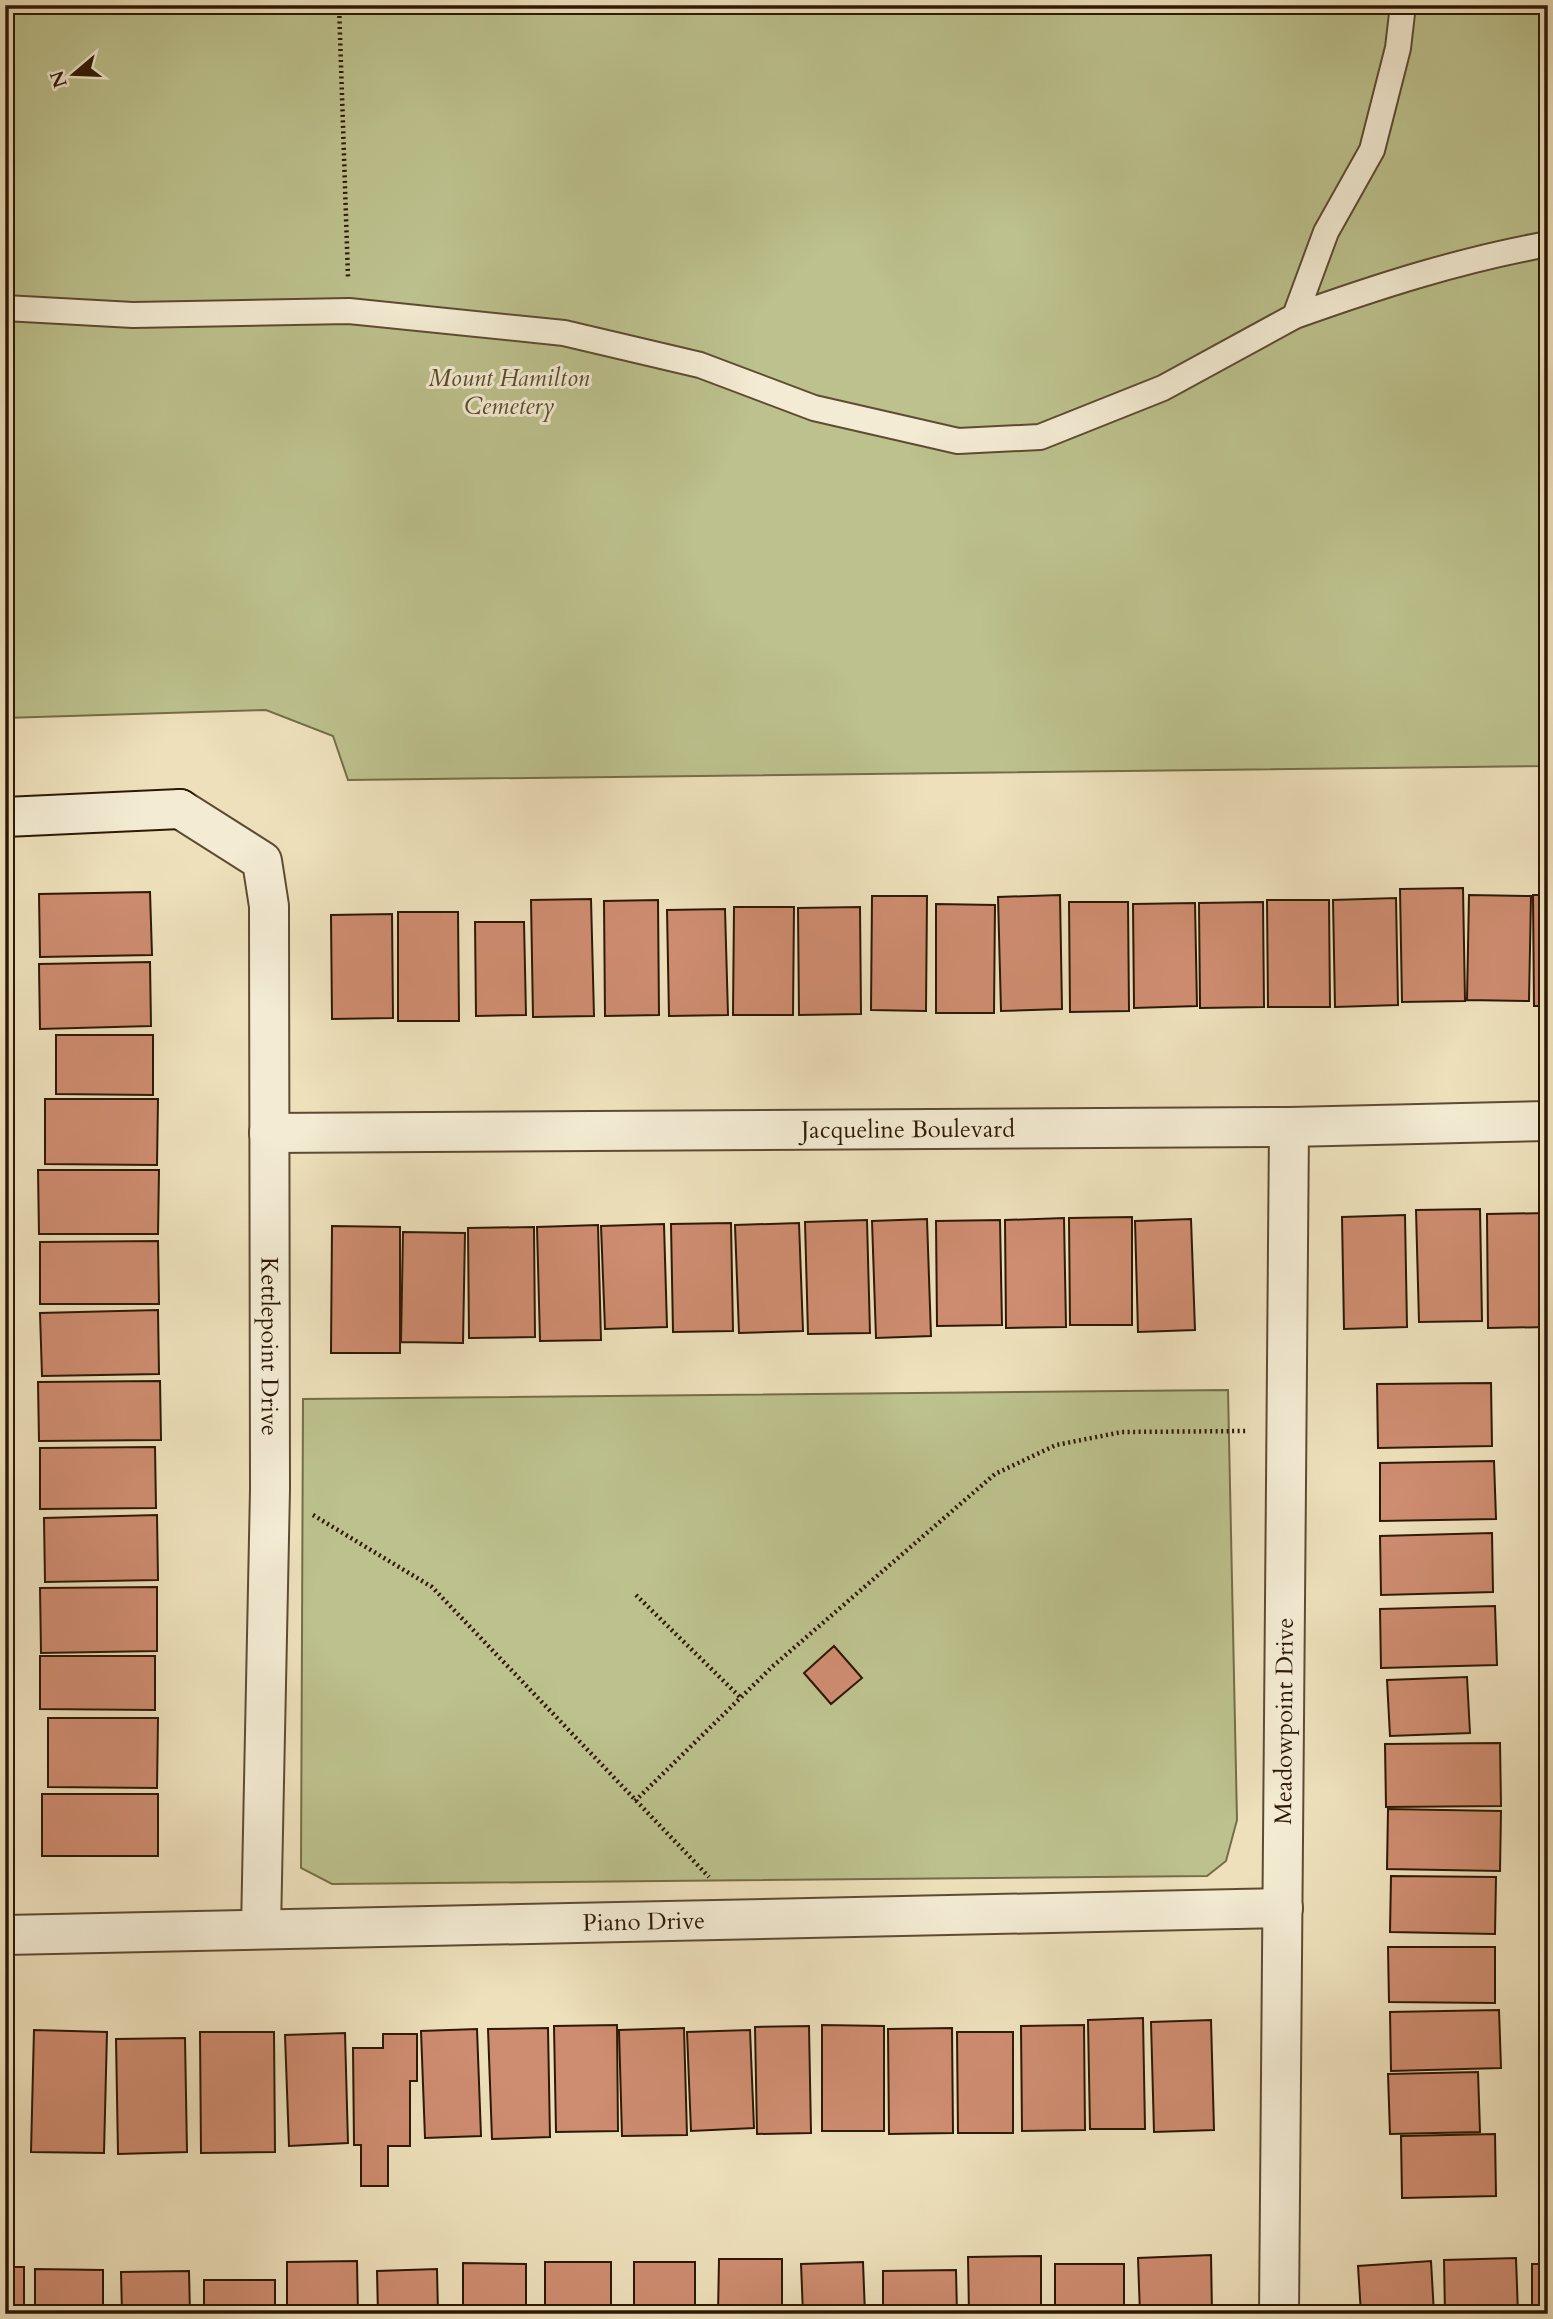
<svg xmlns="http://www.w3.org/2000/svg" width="1553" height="2319" font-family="Cardo,serif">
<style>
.green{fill:#bcc18d;stroke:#756d48;stroke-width:2}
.building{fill:#ce8c70;stroke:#2e1904;stroke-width:2}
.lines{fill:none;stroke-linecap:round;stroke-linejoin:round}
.lane-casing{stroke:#5e4b32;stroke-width:28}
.street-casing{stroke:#5e4b32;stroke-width:42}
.secondary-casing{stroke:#2e1904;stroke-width:42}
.path{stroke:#2e1904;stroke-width:4.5;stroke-dasharray:2 3.5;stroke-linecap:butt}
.lane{stroke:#f3ebd3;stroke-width:24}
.street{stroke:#f3ebd3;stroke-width:38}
.secondary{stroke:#f3ebd3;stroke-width:38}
.labels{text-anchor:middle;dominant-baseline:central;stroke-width:6;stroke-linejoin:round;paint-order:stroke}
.park-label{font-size:24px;font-style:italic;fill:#594b2d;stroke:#f3ebd3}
.street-label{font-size:24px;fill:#2e1904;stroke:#f3ebd3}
</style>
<rect width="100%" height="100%" fill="#ede0bb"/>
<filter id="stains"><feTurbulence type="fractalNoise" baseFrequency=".00286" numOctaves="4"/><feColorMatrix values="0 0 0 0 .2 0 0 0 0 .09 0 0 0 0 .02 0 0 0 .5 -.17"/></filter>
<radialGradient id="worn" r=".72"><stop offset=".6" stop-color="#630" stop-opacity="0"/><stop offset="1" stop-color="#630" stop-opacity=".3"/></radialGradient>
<path class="green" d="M5,5H1548V766L348,780L333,736L266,710L5,718Z
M1228,1390L1237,1820L1226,1861L1207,1876L332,1884L301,1868L303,1399Z"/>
<path class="building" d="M1463,888L1465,1001L1402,1002L1400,889Z
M150,892L152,955L40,957L39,894Z
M1060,895L1062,1009L1001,1011L998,897Z
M1469,895L1531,896L1529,1001L1467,1000Z
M1533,895H1548V1006H1534Z
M872,896H927L926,1011L871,1010Z
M1396,898L1398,1005L1335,1007L1333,900Z
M591,899L594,1016L533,1017L531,900Z
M658,900L659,1015L605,1016L604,901Z
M1267,900H1329L1330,1007H1268Z
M1069,902H1128L1129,1011L1070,1012Z
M1263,902L1264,1007L1200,1008L1199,903Z
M1195,903L1197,1006L1134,1008L1133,904Z
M936,904L995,905L994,1013H936Z
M734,907H794L793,1015H733Z
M860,907L861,1014L799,1015L798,908Z
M725,909L728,1015L669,1016L667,910Z
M398,912H458L459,1021H398Z
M392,914L393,1018L332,1019L331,915Z
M475,922H524L526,1015L476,1016Z
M150,962L151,1026L40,1029L39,964Z
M56,1035H153V1095L56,1094Z
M45,1099H158L157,1165L45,1164Z
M38,1170H159L158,1234H39Z
M1480,1209L1482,1321L1419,1322L1416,1210Z
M1547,1213L1548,1327L1488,1328L1487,1214Z
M1405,1215L1407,1327L1344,1329L1342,1217Z
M1132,1217V1325H1070L1069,1218Z
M1064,1218L1066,1327L1006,1328L1005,1220Z
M927,1219L931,1336L876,1338L872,1221Z
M1191,1219L1195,1330L1138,1332L1135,1221Z
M867,1220L870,1333L808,1334L805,1222Z
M1000,1220L1002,1325L937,1326L936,1221Z
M731,1223L733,1331L673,1332L671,1224Z
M799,1223L803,1331L739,1333L735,1225Z
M664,1224L667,1327L605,1329L601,1226Z
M598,1225L601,1340L540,1341L537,1227Z
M332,1226L400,1227V1353H331Z
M534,1227L535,1337L469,1338L468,1228Z
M403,1232L465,1233L463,1343L401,1342Z
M158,1241L159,1304H40V1242Z
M158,1310L159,1374L42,1376L40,1313Z
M160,1381L161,1440L39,1441L38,1382Z
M1491,1383L1492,1446L1378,1448L1377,1384Z
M155,1447L156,1508L40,1509V1448Z
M1494,1461L1496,1519L1380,1521V1463Z
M157,1515L158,1580L45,1582L44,1518Z
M1492,1533L1493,1592L1381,1595L1380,1536Z
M157,1587V1651L41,1653L40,1588Z
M1495,1606L1497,1665L1381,1668L1380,1609Z
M834,1646L862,1678L831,1704L804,1673Z
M40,1656H155V1710L40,1709Z
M1467,1677L1470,1733L1390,1736L1387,1680Z
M48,1718H158L157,1788L48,1787Z
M1500,1743L1501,1806L1386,1807L1385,1744Z
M42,1794H158V1856H42Z
M1388,1809L1501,1811L1500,1871L1387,1869Z
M1391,1876L1496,1877L1495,1934L1390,1932Z
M1388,1947H1495V2003L1389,2002Z
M1499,2010L1501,2068L1391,2071L1390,2012Z
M1143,2018L1145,2129H1090L1088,2020Z
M1211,2020L1214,2130L1154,2132L1151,2022Z
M617,2025L618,2131L556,2132L554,2026Z
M822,2025L884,2026V2131H822Z
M1084,2025L1085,2130L1022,2131L1021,2026Z
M809,2026L811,2133L757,2134L755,2027Z
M548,2028L550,2137L492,2139L488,2029Z
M684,2028L687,2135L622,2136L619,2030Z
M952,2028L953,2133L889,2134L888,2029Z
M477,2029L481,2136L425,2138L421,2031Z
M34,2030L107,2032L104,2153L31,2152Z
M750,2030L754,2128L691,2131L687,2032Z
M200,2032H274L275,2152L201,2153Z
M957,2032H1013V2133H958Z
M5,2033H12L11,2153H5Z
M345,2033L348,2143L289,2146L285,2035Z
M383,2034H417V2081H410V2146H388V2186H361V2145H354L353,2048H383Z
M185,2038L187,2152L118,2154L116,2039Z
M1478,2072L1480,2132L1390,2134L1388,2074Z
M1495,2134L1496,2196L1402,2198L1401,2136Z
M1211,2255L1212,2314H1140L1138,2258Z
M1041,2256V2314H969L968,2257Z
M1516,2258L1518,2314H1445L1444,2260Z
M719,2259H782V2314H718Z
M357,2261L358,2314H287V2262Z
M1431,2261L1434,2314H1361L1358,2266Z
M545,2262H611V2314H545Z
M634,2262H695V2314H634Z
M863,2262L865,2314H803L801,2264Z
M463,2263L526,2264V2314H463Z
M1055,2264H1124V2314H1055Z
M1532,2264H1548V2314H1532Z
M5,2267H24V2314H5Z
M35,2269L103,2270V2314H35Z
M437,2269L438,2314H378L377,2271Z
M956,2270L957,2314H883V2271Z
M189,2271L190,2314H122L121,2272Z
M204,2280H275V2314H204Z"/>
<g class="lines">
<g class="lane-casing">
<path id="lane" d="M5,308L133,315L349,311L564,333L700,365L814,408L958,441L1040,437L1163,388L1295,316L1326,232L1372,150L1398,48L1403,5
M1295,316C1379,286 1460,260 1548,244"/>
</g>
<g class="street-casing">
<g id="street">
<path id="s1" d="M180,809L262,861L269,906L270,1489L261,1929"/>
<path id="s2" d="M269,1133L1289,1127L1548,1121"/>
<path id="s3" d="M5,1935L1283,1908"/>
<path id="s4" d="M1279,2314L1289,1127"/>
</g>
</g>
<g class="secondary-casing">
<path id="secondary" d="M5,817L180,809"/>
</g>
<path class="path" d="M339,5L348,277
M313,1515L432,1587L709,1877
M636,1595L741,1698
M635,1801L773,1666L995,1474L1056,1445L1122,1432L1246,1431"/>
<use href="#lane" class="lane"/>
<use href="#street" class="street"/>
<use href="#secondary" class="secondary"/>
</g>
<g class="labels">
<g class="park-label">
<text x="509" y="378">Mount Hamilton<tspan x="509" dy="28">Cemetery</tspan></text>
</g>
<g class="street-label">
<text stroke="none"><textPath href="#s2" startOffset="639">Jacqueline Boulevard</textPath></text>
<text stroke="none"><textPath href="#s1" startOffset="583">Kettlepoint Drive</textPath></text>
<text stroke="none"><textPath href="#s4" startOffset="593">Meadowpoint Drive</textPath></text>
<text stroke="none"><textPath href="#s3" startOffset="639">Piano Drive</textPath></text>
</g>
</g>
<rect width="1553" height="2319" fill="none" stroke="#ede0bb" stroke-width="28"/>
<rect x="7" y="7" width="1539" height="2305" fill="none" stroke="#2e1904" stroke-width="3.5"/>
<rect x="14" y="14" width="1525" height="2291" fill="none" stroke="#2e1904" stroke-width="2"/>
<g transform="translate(74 74) rotate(251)" stroke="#f3ebd3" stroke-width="5" paint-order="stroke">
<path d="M0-5L12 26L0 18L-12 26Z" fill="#2e1904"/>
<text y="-10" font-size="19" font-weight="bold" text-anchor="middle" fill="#2e1904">N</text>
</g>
<rect width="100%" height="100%" filter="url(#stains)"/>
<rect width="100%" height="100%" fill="url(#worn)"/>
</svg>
